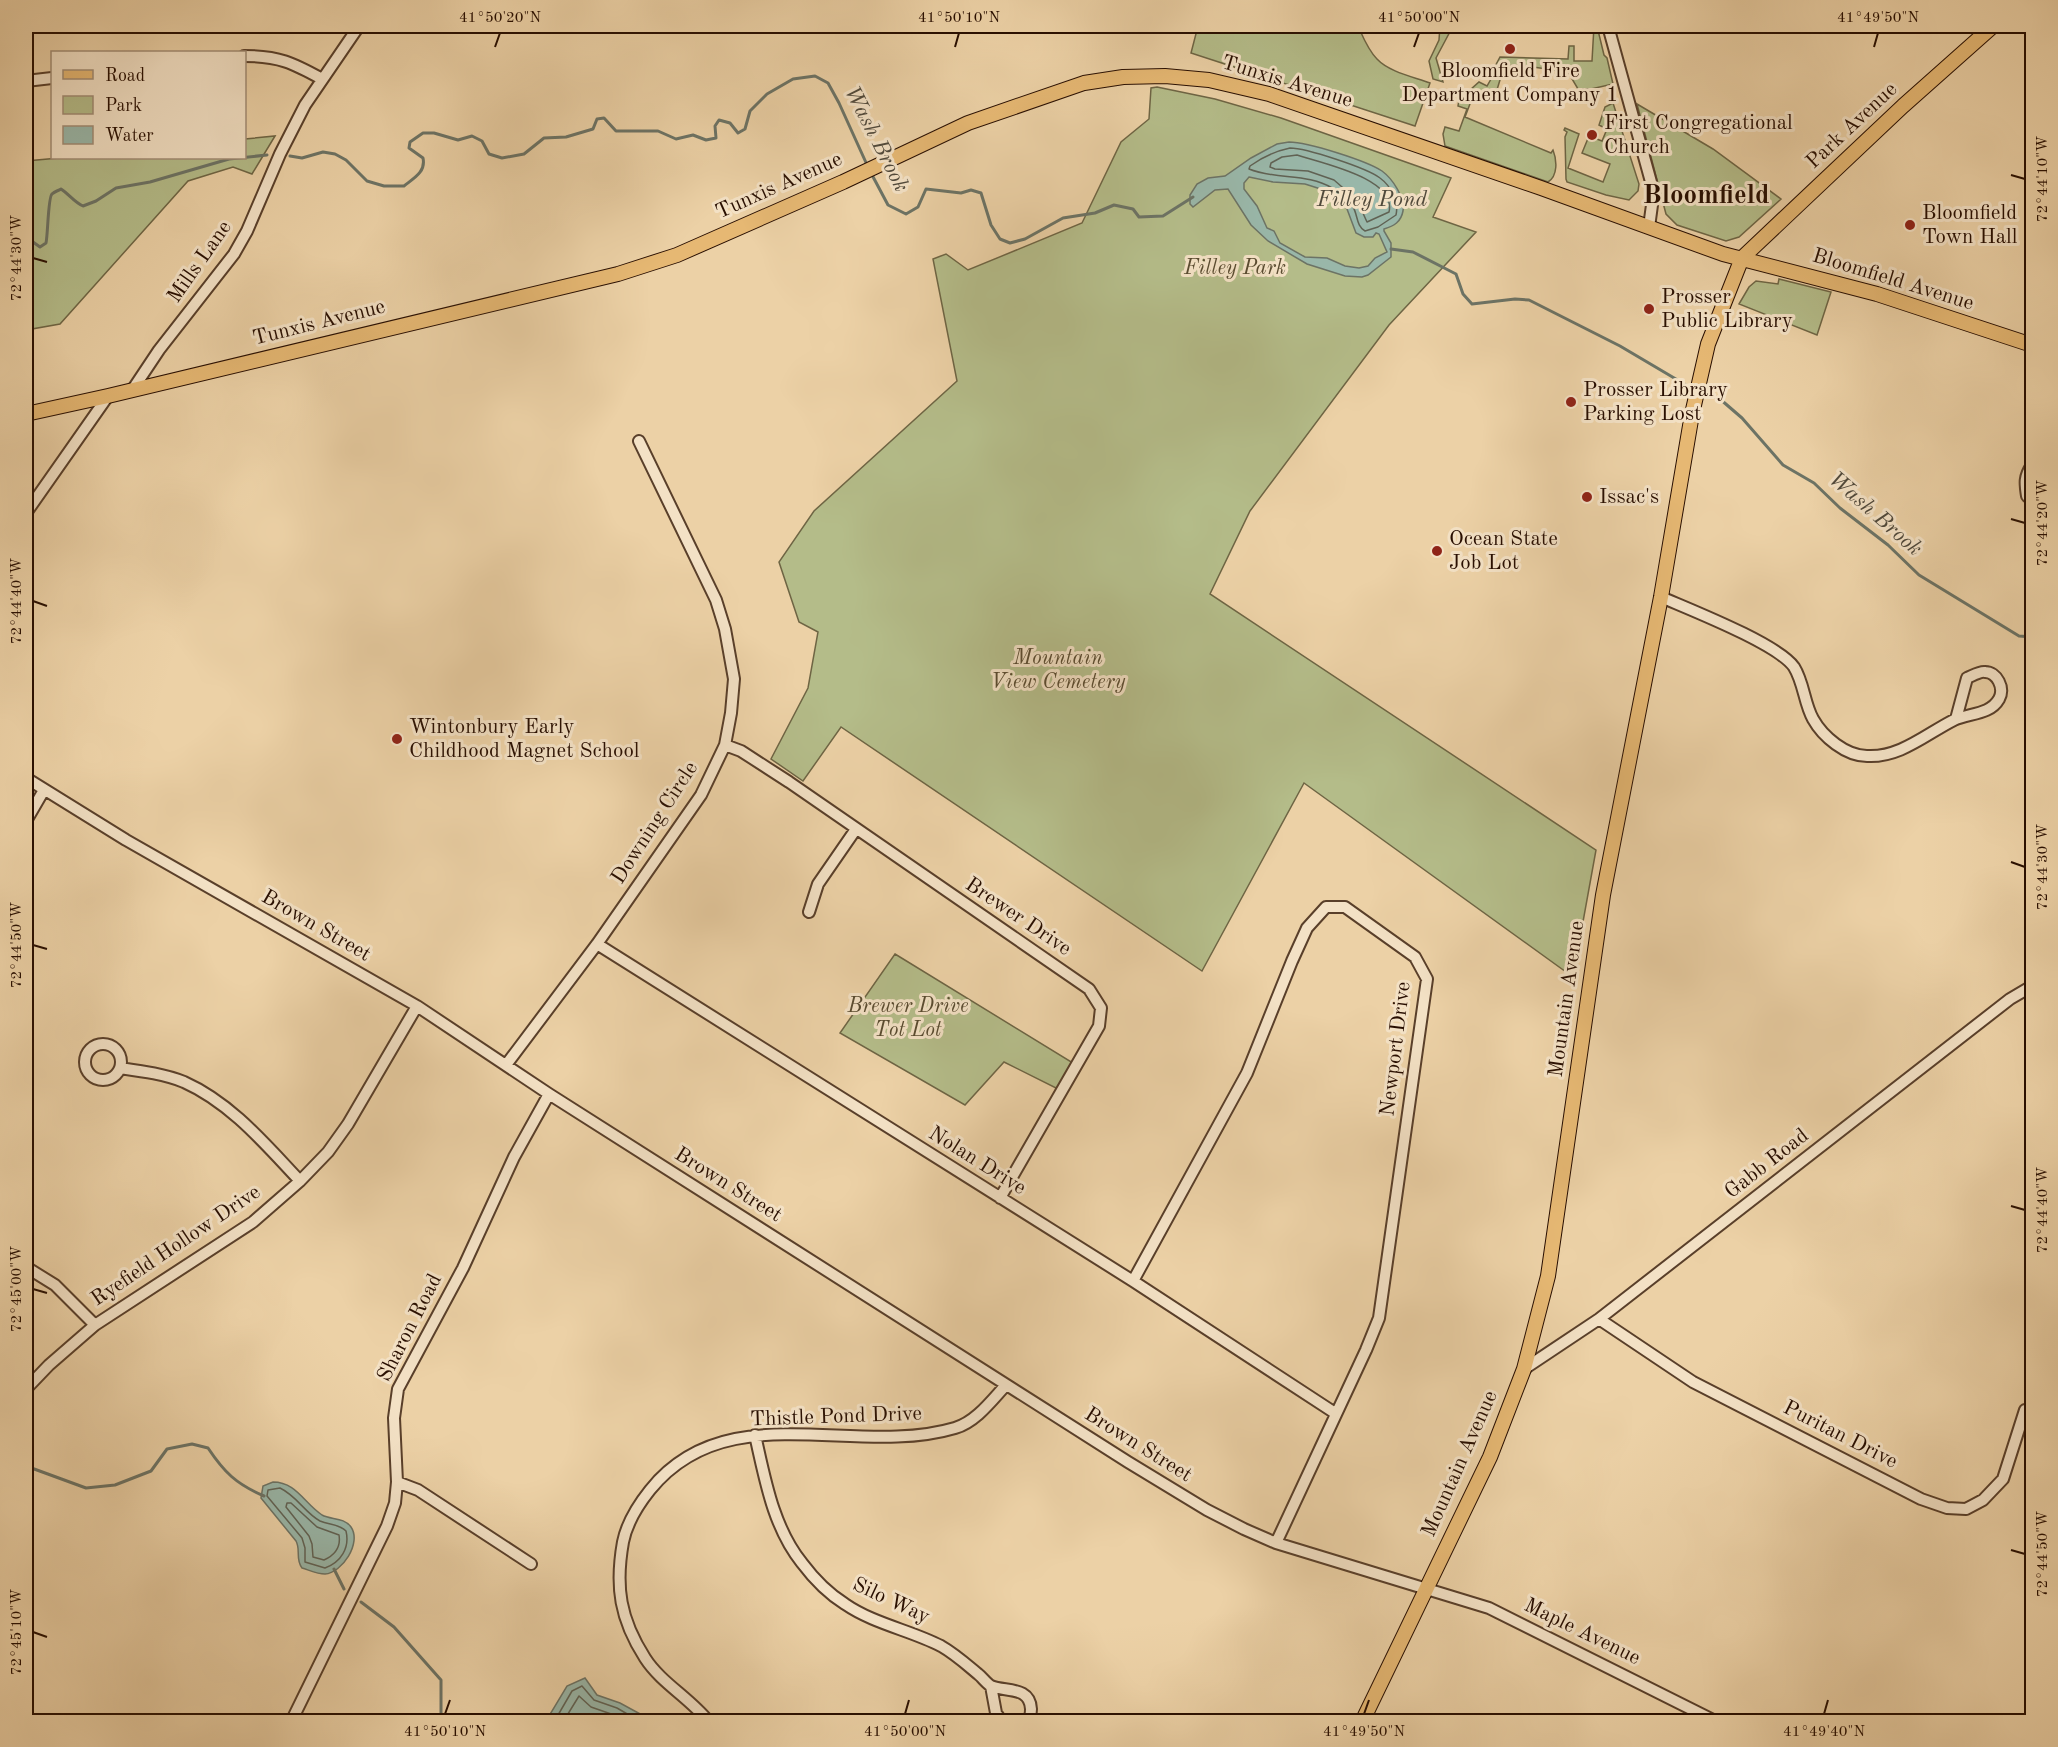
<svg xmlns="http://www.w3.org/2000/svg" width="2058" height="1747" font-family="'Old Standard TT',serif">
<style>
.green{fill:#b4bc89;stroke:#6e6544;stroke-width:1.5}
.water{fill:#99b7a9;stroke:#6c7365;stroke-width:1.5;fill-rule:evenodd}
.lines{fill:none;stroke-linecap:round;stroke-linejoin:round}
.shore{stroke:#606254;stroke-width:1.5}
.stream{stroke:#6c7365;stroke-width:3}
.minor-casing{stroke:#593f2a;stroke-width:14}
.major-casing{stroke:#280e00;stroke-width:16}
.minor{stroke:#f3e1c5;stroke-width:10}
.major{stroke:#e6b873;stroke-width:14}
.ticks{fill:none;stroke:#280e00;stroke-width:2}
.poi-dot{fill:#8f2418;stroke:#f3e1c5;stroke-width:2}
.labels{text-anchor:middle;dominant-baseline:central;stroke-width:6;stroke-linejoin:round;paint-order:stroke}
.poi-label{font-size:21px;fill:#280e00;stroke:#f3e1c5;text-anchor:start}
.street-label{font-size:21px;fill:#280e00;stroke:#f3e1c5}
.park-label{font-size:21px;font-style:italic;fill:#594b30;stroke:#f3e1c5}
.water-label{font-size:22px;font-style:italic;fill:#50493b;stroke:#f3e1c5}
.district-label{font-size:27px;font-weight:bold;fill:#280e00;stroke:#f3e1c5}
.neatline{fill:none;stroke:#280e00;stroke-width:2}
.ticks-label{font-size:15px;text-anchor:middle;fill:#280e00}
</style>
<rect width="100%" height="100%" fill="#ecd1a6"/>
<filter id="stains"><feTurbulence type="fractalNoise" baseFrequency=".00333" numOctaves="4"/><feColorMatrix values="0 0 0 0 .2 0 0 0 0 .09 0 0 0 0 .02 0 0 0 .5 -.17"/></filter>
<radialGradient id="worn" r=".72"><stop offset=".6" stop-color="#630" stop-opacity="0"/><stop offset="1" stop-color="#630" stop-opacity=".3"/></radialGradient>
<path class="green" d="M1198,26H1358C1363,37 1368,50 1377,59C1389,72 1414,77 1430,83L1415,126L1191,53Z
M1440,26H1453L1436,58L1443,82L1433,79L1429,61L1439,40Z
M1594,26H1597L1604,55L1607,58L1613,84L1591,89H1578L1568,72L1518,65L1507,66L1503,70L1493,103L1473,96L1465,117L1551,153L1553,150C1557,160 1558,176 1548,182L1445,146L1443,134L1445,127L1459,131L1467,109L1458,106L1459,100L1479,82L1487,86L1491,79L1486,76L1488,73L1491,74L1500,57L1568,59L1569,46H1574V61H1592Z
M1157,87L1215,99L1281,118L1451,178L1433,217L1476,232L1389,325L1250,511L1210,594L1596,850L1573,977L1304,783L1202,971L841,727L803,781L771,759L808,688L818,632L799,622L779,562L814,511L957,381L933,259L946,254L968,270L1082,223L1121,142L1149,119L1151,88Z
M1613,103L1639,184L1638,191L1629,200L1606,195L1567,182L1566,179L1565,137L1567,132L1564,130L1565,128L1579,134L1568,168L1603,182L1610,164L1582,153L1589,136L1602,141L1607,129L1599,125L1605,107Z
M1637,104L1713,149L1781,199L1739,237L1726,241L1677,225L1666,214Z
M275,136L252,174L233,167L188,181L60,324L26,330V161L59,158H244L245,139Z
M1779,279L1831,292L1817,335L1739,304L1749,287L1756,281L1778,284Z
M895,954L1073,1063L1058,1089L1004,1062L965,1105L840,1033Z"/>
<path class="water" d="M1289,142C1308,142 1367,161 1382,171C1393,179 1405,198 1403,211C1401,222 1394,226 1384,229V231L1391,243V257L1368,275L1362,277L1345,276L1307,264L1268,241L1251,225L1228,189L1215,190L1193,207L1190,204V195L1197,184L1208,178L1225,176L1251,158L1277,144ZM1249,177L1273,182L1305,184L1327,191L1347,209L1356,233L1364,237H1373L1376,233L1379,234L1387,252L1375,258L1368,266L1359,268L1345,266L1327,258L1305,257L1280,243L1274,231L1267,228L1257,206L1244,189V183Z
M273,1482C296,1482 304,1503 322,1515C331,1520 344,1517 351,1527C362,1543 342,1573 325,1574C317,1574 309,1570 302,1568C295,1559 301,1550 296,1541L261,1498L263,1486Z
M585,1678L597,1695L620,1703L653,1721H546L567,1686Z"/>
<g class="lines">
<path class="shore" d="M1290,148C1306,148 1367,168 1380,178C1391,186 1399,202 1396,215L1378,227L1365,231C1356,226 1358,215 1353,207C1348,199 1340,193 1332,188C1308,173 1276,180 1249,169L1250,166C1261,158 1276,151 1290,148Z
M1297,155C1320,163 1397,178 1389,212L1367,222L1357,200L1334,180L1308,171L1275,169L1270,167L1271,163L1282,157Z
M280,1488C297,1496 305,1513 320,1521C329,1525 339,1524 346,1531C350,1548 341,1562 325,1568L305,1562V1548L302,1538L267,1496L268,1490Z
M287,1503H291L317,1527L339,1535C341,1547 335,1555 324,1560L313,1557L312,1544L309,1536L286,1507Z
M554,1722L572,1691L582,1686L594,1700L617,1708L641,1722
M563,1722L579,1696L591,1707L614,1715L625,1722"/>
<path class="stream" d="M290,156L302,158L323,152L335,154L346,160L367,181L384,186H404C414,178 426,172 423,158L409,148L410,142L423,133H434L458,140L472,136L482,141L489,154L502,158L524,154L544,138L566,137L593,129L597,119L604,118L616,131H658L676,139L693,135L706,140L716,138L715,126L719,120L730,123L738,133L745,129L750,111L767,94L793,79L815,76L828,83L839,103L868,167
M871,173L888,205L906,214L918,207L926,189L961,193L971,190L981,193L991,225L1000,239L1010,243L1025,239L1063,218L1095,213L1114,205L1133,209L1139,217L1163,216L1193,197
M26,225L33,242L40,247L46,243C48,234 48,197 52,194C55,191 58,191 61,189C70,195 74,202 83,206L96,201L116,188L150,182L229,159L267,155
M1391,249L1413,252L1456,274L1463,294L1472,304L1515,299L1529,300L1620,346L1686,385
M1710,395L1720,399L1742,418L1783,465L1814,483L1840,508L1888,545L1919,575L2019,636L2032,637
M26,1466L86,1488L115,1485L151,1471L167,1449L192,1444L208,1448C224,1472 236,1484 264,1496
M334,1569L344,1589
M361,1602L394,1627L441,1680V1722"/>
<g class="minor-casing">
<path id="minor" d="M1608,26L1651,182L1652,205L1649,227
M2028,26L2032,29
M244,56C279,56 293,63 322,79
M26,81L52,78
M133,389L159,350L234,254L247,231L280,154L305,105L359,26
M2032,465C2024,477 2025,483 2027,496L2032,500
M26,513L108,396
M1661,597C1691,610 1778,644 1794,667C1804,683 1804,703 1813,719C1823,737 1846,756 1867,756C1900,758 1926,734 1954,720C1969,713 1990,715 1999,699C2005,688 1997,672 1985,672C1980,671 1972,676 1967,678L1956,719
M725,745L741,751L789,782L1089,989L1101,1008L1099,1026L1000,1198
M26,778L126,840L417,1006L549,1094L1128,1462L1207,1510L1244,1529L1276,1543L1489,1608L1717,1722
M26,821L44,790
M809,912L818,884L856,829
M597,944L1133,1281L1335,1413
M85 1062a18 18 0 1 1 36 0a18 18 0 1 1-36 0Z
M506,1065L597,944L701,795L725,745L731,713L734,679L725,629L716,600L639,441
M120,1068C141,1071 164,1074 184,1082C231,1103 265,1144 300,1181
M26,1267L55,1285L95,1325
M1133,1281L1247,1073L1292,961L1307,928L1326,907H1345L1415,957L1427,979L1379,1318L1366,1350L1276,1543
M1599,1319L1693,1382L1921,1499L1947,1508L1966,1509L1983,1500L2003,1479L2025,1410
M1524,1369L1599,1319L2010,999L2032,986
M26,1389L49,1365L95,1325L253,1222L300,1181L328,1152L348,1124L417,1006
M755,1435C765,1479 773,1527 802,1563C814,1579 829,1594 845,1604C874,1624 910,1630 941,1646C955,1654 966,1664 978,1674C982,1677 987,1684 991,1686C1005,1692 1030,1686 1031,1709C1031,1715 1030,1718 1026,1722
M397,1482L418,1490L531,1564
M991,1686L996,1713L1002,1722
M291,1722L387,1526L395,1503L397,1482L394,1418L398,1389L463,1268L514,1157L549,1094
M709,1722C690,1698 661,1683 645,1658C620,1619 615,1587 623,1542C627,1522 638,1505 650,1490C727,1394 855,1458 955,1428C976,1422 992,1400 1006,1385"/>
</g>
<g class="major-casing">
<path id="major" d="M26,414L108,396L618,274L677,255L843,182L968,123L1084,83L1123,77L1165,76L1209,80L1269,94L1541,188L1723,254L1877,294L2032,345
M1362,1722L1490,1457L1524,1369L1548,1276L1603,895L1661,597L1692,414L1708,344L1742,258L1903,106L1993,26"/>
</g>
<use href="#minor" class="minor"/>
<use href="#major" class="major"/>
</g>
<path class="ticks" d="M495,47L500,33M955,47L959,33M1414,47L1419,33M1874,47L1878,33M2011,175L2025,179M33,258L47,262M2011,519L2025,523M33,601L47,606M2011,862L2025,867M33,945L47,949M2011,1206L2025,1210M33,1289L47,1293M2011,1550L2025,1554M33,1632L47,1637M445,1714L450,1700M905,1714L909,1700M1364,1714L1369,1700M1824,1714L1828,1700"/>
<g class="poi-dot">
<circle cx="1510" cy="49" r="6"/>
<circle cx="1592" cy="135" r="6"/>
<circle cx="1910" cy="225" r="6"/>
<circle cx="1649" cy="309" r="6"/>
<circle cx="1571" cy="402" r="6"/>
<circle cx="1587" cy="497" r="6"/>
<circle cx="1437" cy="551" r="6"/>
<circle cx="397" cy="739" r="6"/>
</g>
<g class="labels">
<g class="poi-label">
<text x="1510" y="71" text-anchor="middle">Bloomfield Fire<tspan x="1510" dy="24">Department Company 1</tspan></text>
<text x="1604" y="123">First Congregational<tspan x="1604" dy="24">Church</tspan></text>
<text x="1922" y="213">Bloomfield<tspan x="1922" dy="24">Town Hall</tspan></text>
<text x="1661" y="297">Prosser<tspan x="1661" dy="24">Public Library</tspan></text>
<text x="1583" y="390">Prosser Library<tspan x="1583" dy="24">Parking Lost</tspan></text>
<text x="1599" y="497">Issac's</text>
<text x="1449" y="539">Ocean State<tspan x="1449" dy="24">Job Lot</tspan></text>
<text x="409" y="727">Wintonbury Early<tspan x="409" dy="24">Childhood Magnet School</tspan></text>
</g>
<g class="street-label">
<text transform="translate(1287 82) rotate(17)">Tunxis Avenue</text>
<text transform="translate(1852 126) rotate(-43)">Park Avenue</text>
<text transform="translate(779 186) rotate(-24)">Tunxis Avenue</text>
<text transform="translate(200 262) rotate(-55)">Mills Lane</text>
<text transform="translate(1893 280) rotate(17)">Bloomfield Avenue</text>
<text transform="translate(319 323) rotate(-14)">Tunxis Avenue</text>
<text transform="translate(655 823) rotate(-57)">Downing Circle</text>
<text transform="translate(1018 917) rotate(34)">Brewer Drive</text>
<text transform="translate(316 926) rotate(30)">Brown Street</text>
<text transform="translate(1567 999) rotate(-82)">Mountain Avenue</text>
<text transform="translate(1396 1049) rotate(-83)">Newport Drive</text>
<text transform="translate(977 1161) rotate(32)">Nolan Drive</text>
<text transform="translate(1767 1164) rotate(-38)">Gabb Road</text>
<text transform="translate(728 1185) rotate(32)">Brown Street</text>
<text transform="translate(176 1246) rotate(-34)">Ryefield Hollow Drive</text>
<text transform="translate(410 1328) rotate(-63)">Sharon Road</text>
<text transform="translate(836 1417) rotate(-2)">Thistle Pond Drive</text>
<text transform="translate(1840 1435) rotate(27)">Puritan Drive</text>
<text transform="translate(1138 1445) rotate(32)">Brown Street</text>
<text transform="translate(1460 1464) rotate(-66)">Mountain Avenue</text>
<text transform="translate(891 1601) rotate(25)">Silo Way</text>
<text transform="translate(1582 1632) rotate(26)">Maple Avenue</text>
</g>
<g class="park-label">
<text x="1235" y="268">Filley Park</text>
<text x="1058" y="658">Mountain<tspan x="1058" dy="24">View Cemetery</tspan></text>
<text x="908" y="1006">Brewer Drive<tspan x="908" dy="24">Tot Lot</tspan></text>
</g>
<g class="water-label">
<text transform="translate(876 139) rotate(63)">Wash Brook</text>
<text x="1372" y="200">Filley Pond</text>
<text transform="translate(1875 514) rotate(41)">Wash Brook</text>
</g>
<g class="district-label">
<text x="1706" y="195">Bloomfield</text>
</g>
</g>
<rect width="2058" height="1747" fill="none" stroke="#ecd1a6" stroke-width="66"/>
<rect x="51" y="51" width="195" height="108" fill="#f3e1c5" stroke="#a28d76" stroke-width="1.5"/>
<rect x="63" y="70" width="30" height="9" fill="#e6b873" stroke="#a28d76" stroke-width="1.5"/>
<text x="105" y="81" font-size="18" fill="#280e00">Road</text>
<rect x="63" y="96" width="30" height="18" fill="#b4bc89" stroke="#a28d76" stroke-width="1.5"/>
<text x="105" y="111" font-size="18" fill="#280e00">Park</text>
<rect x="63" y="126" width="30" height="18" fill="#99b7a9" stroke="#a28d76" stroke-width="1.5"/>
<text x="105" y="141" font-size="18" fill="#280e00">Water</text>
<rect x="33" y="33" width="1992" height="1681" class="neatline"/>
<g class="ticks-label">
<text x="500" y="22">41°50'20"N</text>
<text x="959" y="22">41°50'10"N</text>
<text x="1419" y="22">41°50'00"N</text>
<text x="1878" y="22">41°49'50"N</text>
<text transform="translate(2042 179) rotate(-90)" y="5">72°44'10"W</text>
<text transform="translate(16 258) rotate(-90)" y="5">72°44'30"W</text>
<text transform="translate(2042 523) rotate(-90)" y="5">72°44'20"W</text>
<text transform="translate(16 601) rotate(-90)" y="5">72°44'40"W</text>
<text transform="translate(2042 867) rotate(-90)" y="5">72°44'30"W</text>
<text transform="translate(16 945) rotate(-90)" y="5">72°44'50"W</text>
<text transform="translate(2042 1210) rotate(-90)" y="5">72°44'40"W</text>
<text transform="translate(16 1289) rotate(-90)" y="5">72°45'00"W</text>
<text transform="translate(2042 1554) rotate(-90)" y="5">72°44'50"W</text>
<text transform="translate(16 1632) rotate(-90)" y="5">72°45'10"W</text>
<text x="445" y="1736">41°50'10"N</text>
<text x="905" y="1736">41°50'00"N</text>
<text x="1364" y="1736">41°49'50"N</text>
<text x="1824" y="1736">41°49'40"N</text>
</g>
<rect width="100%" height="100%" filter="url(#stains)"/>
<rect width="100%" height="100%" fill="url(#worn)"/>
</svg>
